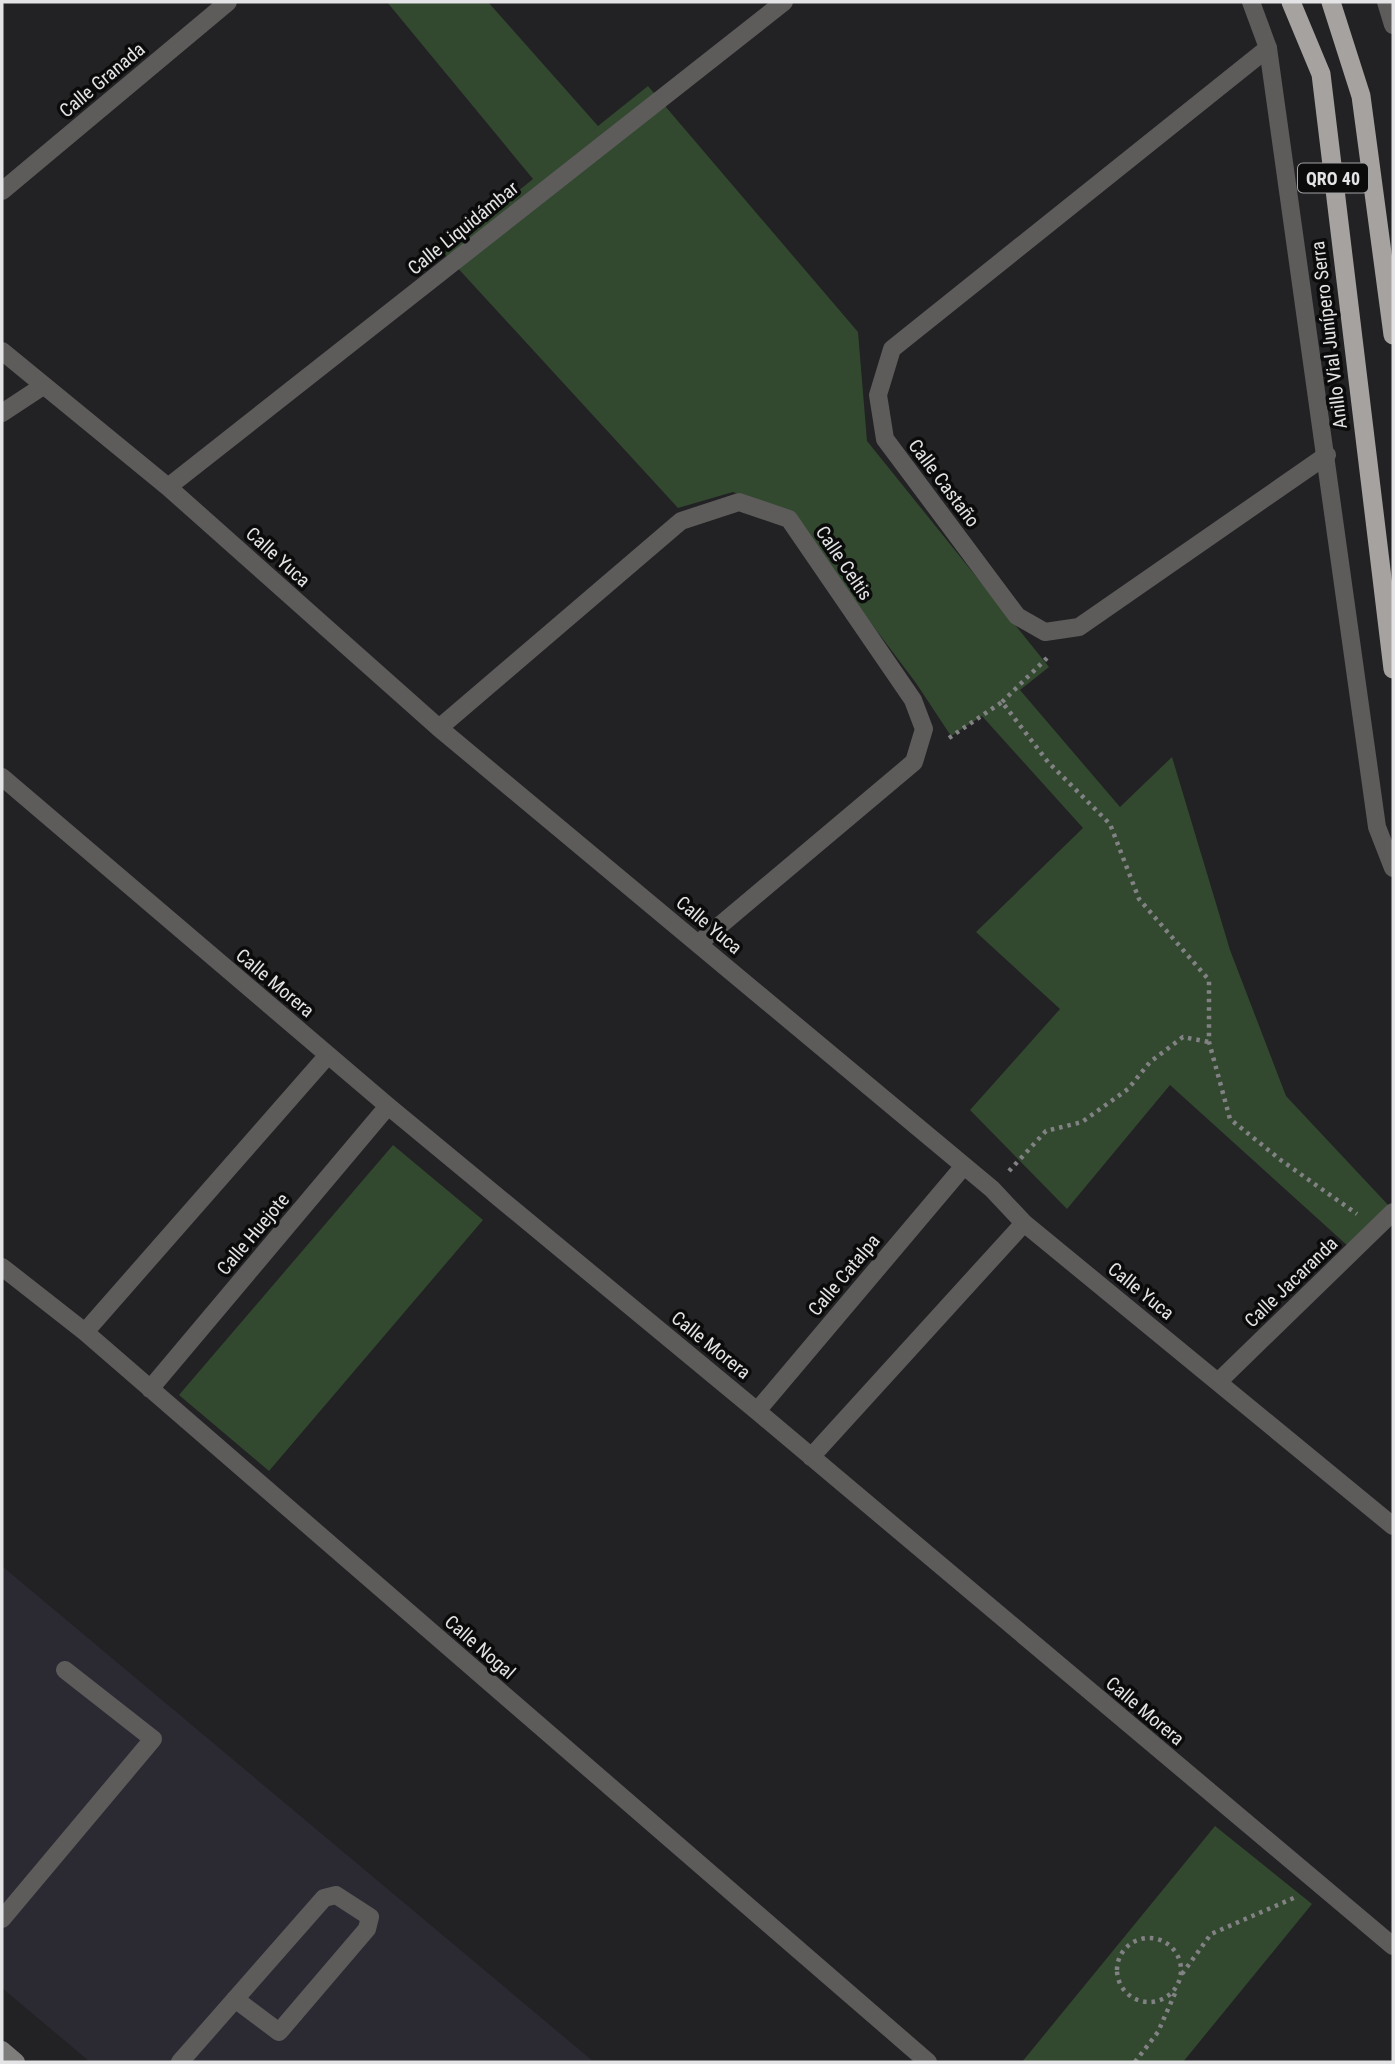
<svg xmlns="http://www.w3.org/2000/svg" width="1395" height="2064" font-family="'Roboto Condensed',sans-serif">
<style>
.built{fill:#2b2a32}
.green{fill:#324930}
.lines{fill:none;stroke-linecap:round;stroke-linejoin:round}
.path{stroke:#828284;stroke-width:4.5;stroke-dasharray:3.5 5;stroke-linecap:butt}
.service{stroke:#5d5c5b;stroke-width:18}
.minor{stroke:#5d5c5b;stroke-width:18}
.tertiary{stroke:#5d5c5b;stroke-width:18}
.secondary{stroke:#7f7d7c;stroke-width:18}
.trunk{stroke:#a5a2a0;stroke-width:19}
.labels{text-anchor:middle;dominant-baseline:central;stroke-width:7;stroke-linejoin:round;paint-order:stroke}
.shield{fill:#0b0b0c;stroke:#a3a3a5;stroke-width:2}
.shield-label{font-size:18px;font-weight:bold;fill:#e4e4e6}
.street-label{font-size:19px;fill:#e4e4e6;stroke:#0b0b0c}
</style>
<rect width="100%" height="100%" fill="#222124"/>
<path class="built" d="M2,1566L594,2062H90L2,1988Z"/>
<path class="green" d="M387,2H488L598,126L648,86L858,332L867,441L1049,667L1020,690L1120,807L1172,757L1230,950L1286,1096L1391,1208L1349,1247L1170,1085L1067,1209L970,1110L1060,1009L976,932L1083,828L982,716L951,736L916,683L791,517L733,492L678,508L443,252L533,179Z
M393,1145L483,1220L269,1471L179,1395Z
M1215,1826L1312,1904L1183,2062H1022Z"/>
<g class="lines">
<path class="path" d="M1002,702L1047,658
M949,738L1002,702L1048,762L1110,824L1139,899L1209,980V1042L1230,1119L1282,1161L1357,1214
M1009,1171L1046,1131L1082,1122L1128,1089L1150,1062L1183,1037L1209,1042
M1117 1970a32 32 0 1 1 64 0a32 32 0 1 1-64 0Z
M1182,1974L1211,1934L1296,1897
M1135,2062L1158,2032L1176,1991"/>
<path class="service" d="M2,1919L153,1739L65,1670
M180,2062L324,1898L336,1895L370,1917L367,1929L279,2032L235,1999"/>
<path class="minor" d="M1268,48L892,349L878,395L885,439L1017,616L1045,632L1079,627L1327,455
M2,191L228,2
M2,351L168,487L439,728L992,1189L1024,1223L1393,1526
M2,413L43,386
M168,487L784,2
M439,728L681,521L739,502L789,519L913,700L924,729L914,762L699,943
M2,777L388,1106L757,1411L1393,1946
M2,1267L85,1332L928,2062
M85,1332L328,1055
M1218,1382L1393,1212
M150,1389L388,1106
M757,1411L963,1167
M811,1457L1024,1223"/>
<path class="tertiary" d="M1251,2L1268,48L1377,827L1393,868
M1386,2L1393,25"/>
<path class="secondary" d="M2,2050L16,2062"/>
<path class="trunk" d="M1291,2L1321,74L1393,669
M1331,2L1361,96L1393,335"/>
</g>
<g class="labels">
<rect class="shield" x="1298" y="163.5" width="70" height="29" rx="5"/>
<g class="shield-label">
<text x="1333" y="178">QRO 40</text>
</g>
<g class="street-label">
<text transform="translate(102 80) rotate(-40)">Calle Granada</text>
<text transform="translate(463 228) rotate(-39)">Calle Liquidámbar</text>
<text transform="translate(1329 335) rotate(-97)">Anillo Vial Junípero Serra</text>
<text transform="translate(944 483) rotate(53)">Calle Castaño</text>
<text transform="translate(278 557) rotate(42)">Calle Yuca</text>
<text transform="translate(844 563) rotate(56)">Calle Celtis</text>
<text transform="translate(709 925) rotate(40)">Calle Yuca</text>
<text transform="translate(275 983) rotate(40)">Calle Morera</text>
<text transform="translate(253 1234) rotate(-50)">Calle Huejote</text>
<text transform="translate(844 1275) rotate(-50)">Calle Catalpa</text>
<text transform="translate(1291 1282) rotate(-44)">Calle Jacaranda</text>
<text transform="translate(1141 1291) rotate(39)">Calle Yuca</text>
<text transform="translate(711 1345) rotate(39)">Calle Morera</text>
<text transform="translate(480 1647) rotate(41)">Calle Nogal</text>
<text transform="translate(1145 1711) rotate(40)">Calle Morera</text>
</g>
</g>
<rect width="1395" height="2064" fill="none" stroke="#e4e4e6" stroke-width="7"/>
</svg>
